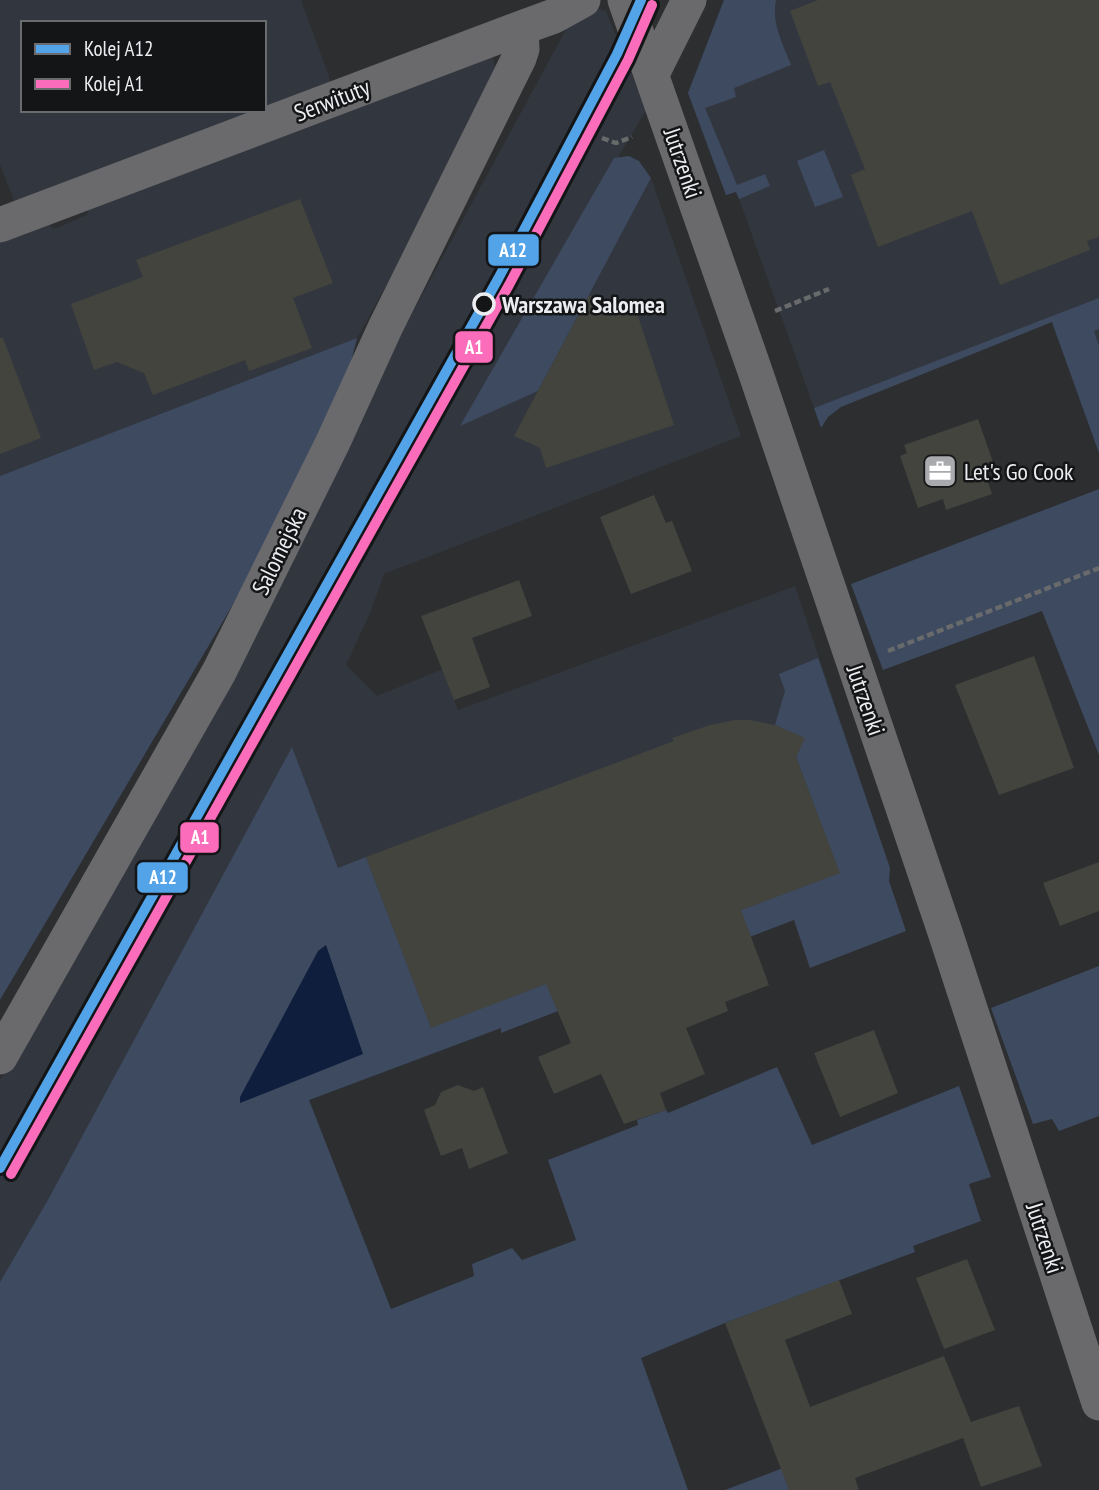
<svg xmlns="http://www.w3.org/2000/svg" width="1099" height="1490" font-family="'PT Sans Narrow',sans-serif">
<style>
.built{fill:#32373f;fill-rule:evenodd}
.green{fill:#3e4a60}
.water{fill:#0f1e3c}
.building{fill:#42443d}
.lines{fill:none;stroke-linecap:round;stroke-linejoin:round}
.path{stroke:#686a6b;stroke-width:4.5;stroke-dasharray:7 3.5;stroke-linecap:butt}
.street{stroke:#6a6a6c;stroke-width:35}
.rail-1-casing{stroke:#141517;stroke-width:16}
.rail-2-casing{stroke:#141517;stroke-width:16}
.rail-1{stroke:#53a3e8;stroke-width:10}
.rail-2{stroke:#fb6dba;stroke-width:10}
.stop-dot{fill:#141517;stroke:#ecedf0;stroke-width:3.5}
.labels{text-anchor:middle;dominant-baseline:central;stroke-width:5;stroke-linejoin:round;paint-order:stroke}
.street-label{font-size:24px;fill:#ecedf0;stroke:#141517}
.stop-label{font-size:24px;font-weight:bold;fill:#ecedf0;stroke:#141517;text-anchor:start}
.poi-label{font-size:24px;fill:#ecedf0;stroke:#141517;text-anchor:start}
.line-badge{stroke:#141517;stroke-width:2.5}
.badge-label{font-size:19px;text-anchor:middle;font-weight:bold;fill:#fff}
</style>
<rect width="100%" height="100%" fill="#2c2e30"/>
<path class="built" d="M0,0H301L332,85L16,205L0,165ZM23,23H264V110H23Z
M724,0H1099V453L1050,318L814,408L739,199L736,192L726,195L688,93Z
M588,6L606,11L646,110L461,425L538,391L651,178L741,436L384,574L371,611L346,665L377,696L443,669L458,710L795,586L890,868L794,919L501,1033V1028L49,1198L0,1282V1079L9,1069L382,369L570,22Z
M491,52L495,67L395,270L357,338L0,476V238L45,221L54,229L87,215L89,204Z"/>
<path class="green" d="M724,0H776C771,23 783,44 791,65L734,88L736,97L705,108L737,185L765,174L770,186L739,199L736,192L726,195L688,93Z
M824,150L843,197L815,207L797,161Z
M629,156L639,161L651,178L538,391L460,426L614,158Z
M1099,298V329L1094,331L1099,346V453L1052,322L841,407L828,417L821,428L814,408Z
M357,338L344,390L268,545L0,1000V476Z
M1099,489V755L1042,611L883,670L851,584Z
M818,658L890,868L889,881L906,931L810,968L794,920L501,1033V1028L309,1100L391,1309L474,1276L472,1264L512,1248L522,1260L576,1240L548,1160L638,1125L637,1120L666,1110L668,1113L777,1067L812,1145L959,1086L991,1177L969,1184L981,1221L913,1246L915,1252L725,1323L641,1358L688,1490H0V1282L49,1198L292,747L338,868L366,857L431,1027L839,873L796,757L804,738L775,725L785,691L779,674Z
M1099,966V1116L1059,1131L1052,1119L1033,1124L991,1008Z
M783,1468L789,1490H725Z"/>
<path class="water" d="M326,945L363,1054L240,1103V1097L318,951Z"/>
<path class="building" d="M818,0H1099V237L1087,241L1090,250L1000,285L972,211L878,247L851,175L865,169L830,82L818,86L790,11Z
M300,199L333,283L293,298L312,348L249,371L245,360L153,395L144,373L117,362L94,370L71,304L143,277L136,260Z
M589,295L609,305L632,298L674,425L546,468L540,448L514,436Z
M0,338H3L41,438L0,454Z
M978,419L993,462L983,467L992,494L946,510L943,499L918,508L900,456L907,453L904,445Z
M654,495L666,523L672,521L692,571L631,594L600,517Z
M519,580L532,616L472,638L490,687L454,700L421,616Z
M1034,656L1074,768L999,795L955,685Z
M735,720H750L775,725L805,738L796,757L840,873L741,910L769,985L725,1002L728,1011L686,1028L705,1074L660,1093L666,1110L624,1124L601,1074L554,1094L538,1057L571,1043L546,984L431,1028L366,857L674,741L672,738L710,725Z
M1099,862V911L1060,926L1043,883Z
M874,1030L898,1093L840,1117L814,1053Z
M458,1085L474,1091L483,1087L508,1153L469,1169L462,1148L441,1156L424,1110L435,1105L441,1092Z
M967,1259L995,1330L944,1349L916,1278Z
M839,1280L852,1314L785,1340L810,1407L944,1356L971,1422L1019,1406L1042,1466L981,1487L963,1438L855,1478L859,1490H789L725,1323Z"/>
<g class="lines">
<path class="path" d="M602,138L616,143L632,137
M775,311L829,289
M888,651L1099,568"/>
<path class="street" d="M625,0L755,371L945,932L1099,1403
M652,74L689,0
M0,225L521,28L554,16L583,0
M0,1057L219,672L333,442L385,328L519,58L522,49L521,28"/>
<g class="rail-1-casing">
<path id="rail-1" d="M0,1168L498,279L617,54L641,0"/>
</g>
<g class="rail-2-casing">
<path id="rail-2" d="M11,1174L509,285L628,60L652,5"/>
</g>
<use href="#rail-1" class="rail-1"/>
<use href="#rail-2" class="rail-2"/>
</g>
<defs>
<g id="office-square" transform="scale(1.75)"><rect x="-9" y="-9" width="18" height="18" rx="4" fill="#a9aaad" stroke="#141517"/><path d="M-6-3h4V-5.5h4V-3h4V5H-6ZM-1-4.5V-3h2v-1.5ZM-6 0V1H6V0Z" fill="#fff"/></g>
</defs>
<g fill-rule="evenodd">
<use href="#office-square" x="940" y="471"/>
</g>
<circle class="stop-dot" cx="484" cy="304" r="10"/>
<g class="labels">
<g class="street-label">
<text transform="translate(332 100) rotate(-21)">Serwituty</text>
<text transform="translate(683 163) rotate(71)">Jutrzenki</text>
<text transform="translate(279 551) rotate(-64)">Salomejska</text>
<text transform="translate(866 700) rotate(71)">Jutrzenki</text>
<text transform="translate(1045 1238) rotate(72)">Jutrzenki</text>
</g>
<g class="stop-label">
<text x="502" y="304">Warszawa Salomea</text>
</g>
<g class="poi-label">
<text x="964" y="471">Let's Go Cook</text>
</g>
</g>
<g class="line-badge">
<rect x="487" y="233" width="53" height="34" rx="7" fill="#53a3e8"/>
<rect x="454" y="330" width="40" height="34" rx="7" fill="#fb6dba"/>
<rect x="179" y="821" width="41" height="33" rx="7" fill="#fb6dba"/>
<rect x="136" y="861" width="53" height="33" rx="7" fill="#53a3e8"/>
</g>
<g class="badge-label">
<text x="513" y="257">A12</text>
<text x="474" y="354">A1</text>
<text x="200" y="844">A1</text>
<text x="163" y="884">A12</text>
</g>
<rect x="21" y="21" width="245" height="91" fill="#141517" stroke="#6a6b6e" stroke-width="2"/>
<rect x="35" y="44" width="35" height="10" fill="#53a3e8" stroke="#6a6b6e" stroke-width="2"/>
<text x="84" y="56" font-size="21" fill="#ecedf0">Kolej A12</text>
<rect x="35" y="79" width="35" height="10" fill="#fb6dba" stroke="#6a6b6e" stroke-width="2"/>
<text x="84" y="91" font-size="21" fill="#ecedf0">Kolej A1</text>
</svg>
